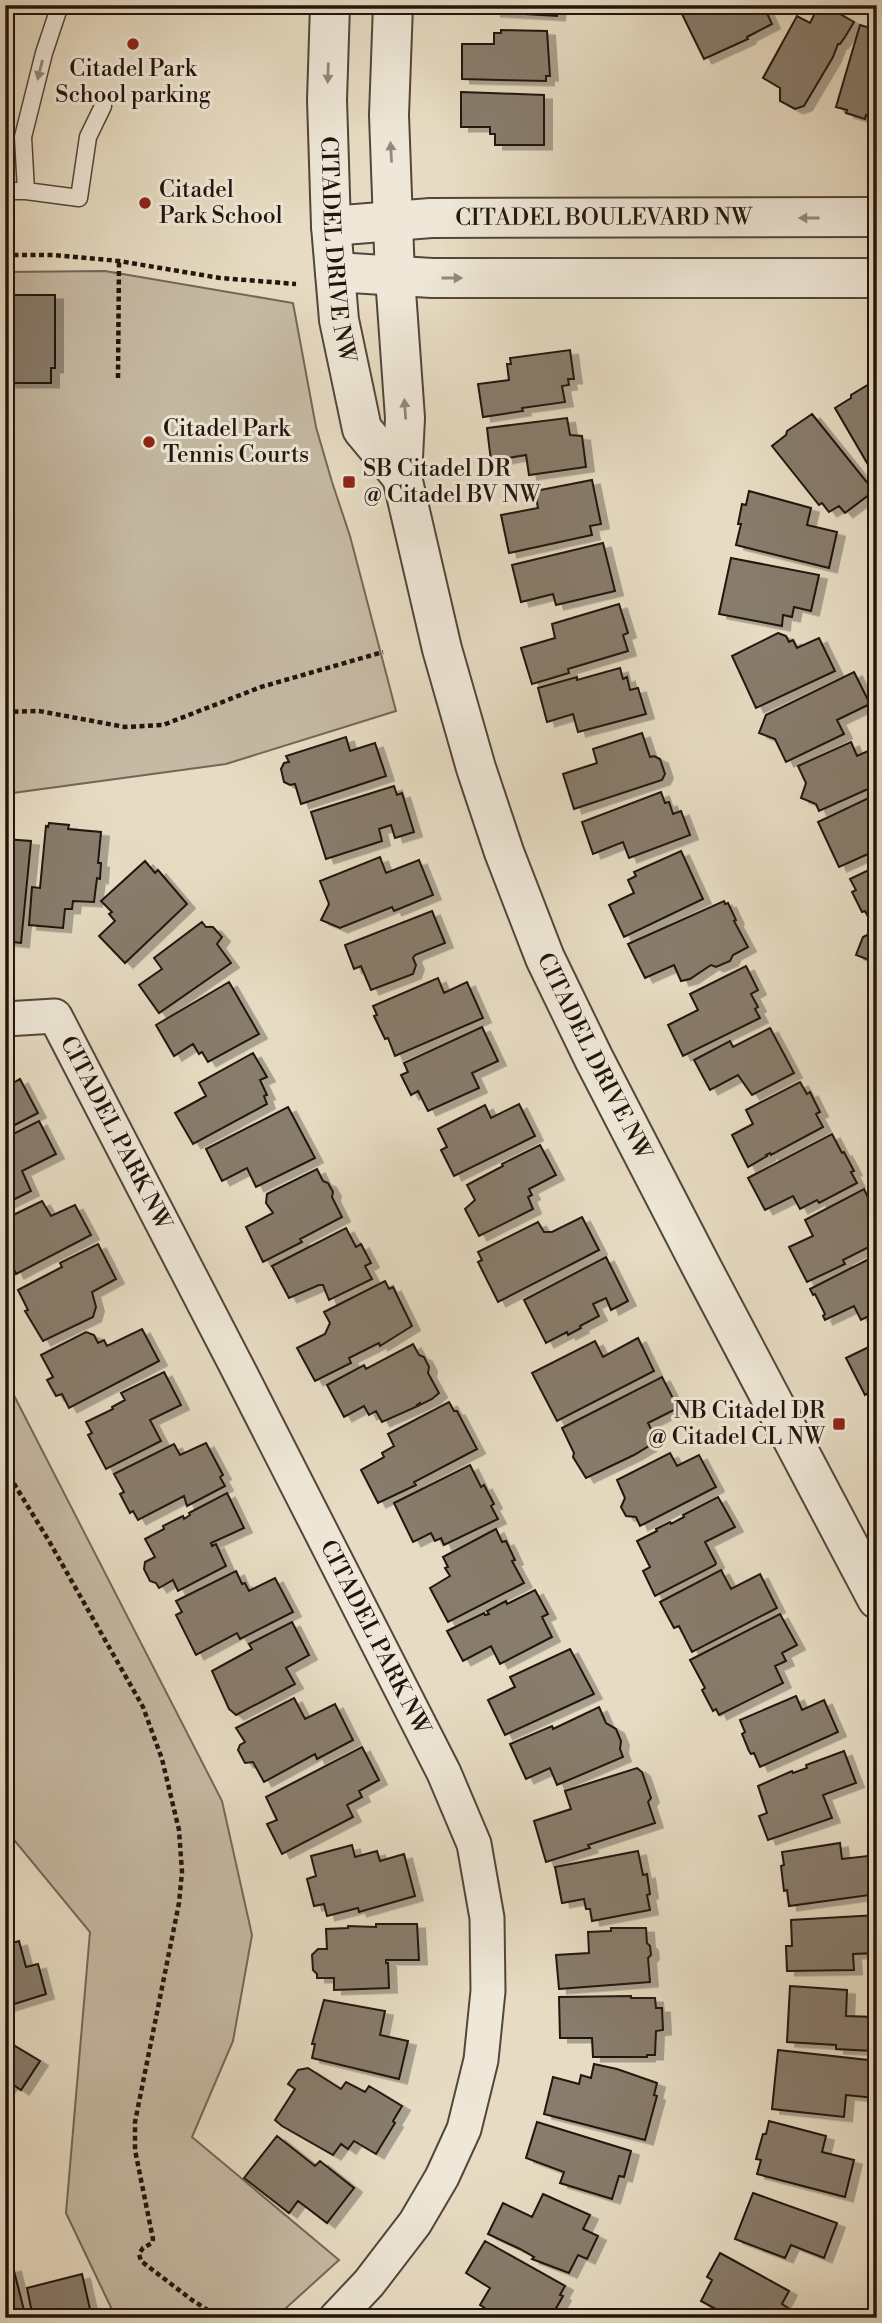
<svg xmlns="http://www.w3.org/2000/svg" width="882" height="2323" font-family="'Libre Bodoni',serif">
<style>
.green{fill:#c6baa4;stroke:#746759;stroke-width:2}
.building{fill:#887c6c;stroke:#22140e;stroke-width:2;filter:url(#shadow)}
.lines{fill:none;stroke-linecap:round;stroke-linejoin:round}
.service-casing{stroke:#53463b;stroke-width:19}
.minor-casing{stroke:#53463b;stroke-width:37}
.tertiary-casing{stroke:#53463b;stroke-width:42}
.path{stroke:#22140e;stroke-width:4.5;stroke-dasharray:5 3.5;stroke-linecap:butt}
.service{stroke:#efe8d8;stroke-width:16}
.minor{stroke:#efe8d8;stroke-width:33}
.tertiary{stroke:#efe8d8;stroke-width:38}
.oneway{fill:#93897d}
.poi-dot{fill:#8f2418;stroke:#efe8d8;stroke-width:2.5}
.labels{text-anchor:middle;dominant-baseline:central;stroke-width:6;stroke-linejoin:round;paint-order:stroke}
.poi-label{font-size:23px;fill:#22140e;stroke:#efe8d8;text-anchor:start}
.street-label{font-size:23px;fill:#22140e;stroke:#efe8d8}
</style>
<defs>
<filter id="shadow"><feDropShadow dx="8" dy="4.5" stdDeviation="0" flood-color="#0004"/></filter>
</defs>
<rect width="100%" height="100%" fill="#e7dcc3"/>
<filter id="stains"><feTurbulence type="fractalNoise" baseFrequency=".00286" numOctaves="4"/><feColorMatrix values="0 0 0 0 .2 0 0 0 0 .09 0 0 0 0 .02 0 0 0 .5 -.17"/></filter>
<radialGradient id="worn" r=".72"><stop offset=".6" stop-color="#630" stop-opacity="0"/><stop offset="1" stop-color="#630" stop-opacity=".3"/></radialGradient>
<path class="green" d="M105,271L293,303L316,427L332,482L350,536L396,711L226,764L5,794V272Z
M5,1378L222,1801L252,1935L233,2041L192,2137L339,2260L275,2318H116L66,2213L90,1932L5,1829Z"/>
<path class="building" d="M494,5H558L557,16L493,12Z
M680,5H767L764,7L772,24L747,37L748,39L704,59L678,6Z
M819,5H824L854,22L845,37L840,44H838L833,57L804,106L795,109L780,101V88L763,78L797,16L810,23Z
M860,25L877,30V118L866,115L865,119L846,113L847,110L836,107Z
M501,30L547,31L550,76H546V81L462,79V44H494V33H501Z
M461,92L544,95V145H495V134H490V127H461Z
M5,295H55V368H51V383H5Z
M570,350L574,379H568L569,385L562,386L565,402L522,408L523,411L483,417L478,384L509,380L507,364H511L510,358Z
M877,382V480L835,408L851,398V395L871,383L872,385Z
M812,414L874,491L845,513L839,506L829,512L822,503L819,505L772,446L786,435L787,431Z
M567,418L570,435L582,436L586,467L529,475L526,455L491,461L487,428Z
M592,480L601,524L590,526L592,535L509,553L501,515L538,508L535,491Z
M749,491L811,508L807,525L837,532L829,568L736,545L741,524H738L742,504L746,505Z
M603,543L615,591L556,605L553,594L521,602L512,565Z
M731,558L819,575L811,611L794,607L792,617L783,615L782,626L719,614Z
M619,604L628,633L623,635L628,651L568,669L569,673L532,684L521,648L555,638L552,624Z
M778,633L786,636L789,642L793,640L797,648L819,638L835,671L756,708L732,656Z
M620,668L623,679L627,677L630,690L638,688L646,714L578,732L573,714L547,722L538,688L577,677V680Z
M854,672L870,704L837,720L844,734L786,762L775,739L759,733L766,715Z
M642,733L650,757L654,756L660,759L665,774L662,780L574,809L563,774L597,763L593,749Z
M346,737L350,751L375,743L386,776L301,804L295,784L290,785L284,782L281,769L284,763L289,762L286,756Z
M851,742L857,756L877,747V785L819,811L816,804L801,798L806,783L798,766Z
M394,786L397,795L402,793L414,832L395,838L391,825L379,829L382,841L326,859L311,812Z
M661,792L665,803L669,802L673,814L681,811L690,835L629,858L623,842L593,854L582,822Z
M877,794V850L839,867L818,822Z
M49,823L69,825L68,829L101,832L98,863H101L100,879L97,878L94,902L73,901L72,909H65L63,928L29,925L32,887L40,888L46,826L48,827Z
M5,839L31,841L21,943L5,941Z
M681,851L703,899L624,937L609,905L634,893L628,880L636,876L634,872Z
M380,857L386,873L419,860L433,895L394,911L392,907L340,928L321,920L329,904L320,881Z
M145,861L155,873L158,870L187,904L125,963L99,936L115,921L109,914L112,912L101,901Z
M877,866V922L872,924L865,911L862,912L852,892L856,890L850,879Z
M724,901L725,904L728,903L736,920L734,921L748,947L733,955L730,961L716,967L711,965L690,979L681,981L674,965L645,978L628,944Z
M432,911L445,943L415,955L413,958L416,965L413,974L371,990L361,966L354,969L345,945Z
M202,922L206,927H213L222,937L217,944L231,963L159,1013L139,985L162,969L154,958Z
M877,930V972L872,961L856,955L863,937Z
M746,966L758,990L751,994L758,1007L755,1009L760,1018L683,1056L668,1025L698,1010L690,994Z
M438,978L444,993L467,982L483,1018L395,1056L388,1038L385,1039L374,1016L377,1015L373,1006Z
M229,982L259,1034L208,1062L202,1052L199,1054L193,1044L174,1056L156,1025Z
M482,1027L498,1061L472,1073L479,1088L428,1111L418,1091L411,1095L401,1075L408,1072L404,1063Z
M770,1028L794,1073L752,1095L738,1075L710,1090L694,1060L730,1041L733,1047Z
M253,1053L267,1077L260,1080L267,1095L264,1096L267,1104L193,1144L175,1113L206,1096L199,1083Z
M20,1079L38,1113L5,1130V1088Z
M800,1082L807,1094L810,1092L820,1112L816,1114L823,1127L771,1155L770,1153L766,1155L767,1156L748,1167L732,1135L753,1124L746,1110Z
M519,1104L535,1136L454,1176L441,1150L447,1147L438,1129L485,1105L491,1118Z
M288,1107L315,1158L256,1187L247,1168L222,1181L206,1149Z
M39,1121L56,1154L22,1171L31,1191L5,1204V1138Z
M832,1134L842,1153L844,1152L854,1171L851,1172L857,1183L819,1203L817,1200L800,1209L793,1196L765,1210L748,1178Z
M540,1145L556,1175L529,1189L532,1195L528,1197L533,1209L479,1236L465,1209L475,1200L467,1185L503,1166L502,1164Z
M317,1169L323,1181L328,1183L333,1192L332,1197L342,1217L300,1239L302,1242L263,1262L246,1227L273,1213L266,1203L267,1194Z
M864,1189L875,1212L870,1215L877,1227V1243L843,1260L845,1264L807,1282L789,1247L813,1236L805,1220Z
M42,1201L51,1216L75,1205L91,1235L16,1274L13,1267L5,1266V1219Z
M582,1217L599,1250L498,1302L478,1262L482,1260L478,1252L538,1222L544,1232H552Z
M346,1228L356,1247L361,1244L371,1263L365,1266L372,1279L329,1300L323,1285H319L289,1298L272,1266Z
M98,1244L116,1279L92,1292L96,1307L93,1317L43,1341L25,1311L28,1310L18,1290L62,1267L60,1263Z
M877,1255V1312L861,1320L854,1306L825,1320L823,1316L825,1314L815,1294L813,1295L810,1289Z
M606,1257L628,1301L611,1310L606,1298L593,1304L599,1316L580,1326L581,1328L568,1335L567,1332L546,1343L524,1300Z
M385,1281L389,1289L393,1287L412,1326L380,1346L379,1343L349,1358L351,1363L315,1381L297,1348L325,1334L330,1323L324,1312Z
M142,1329L159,1361L69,1408L62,1394L56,1396L47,1380L53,1377L41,1355L86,1332L94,1335L98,1343L104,1340L107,1346Z
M877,1330V1387L865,1395L846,1358L873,1345L868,1335Z
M638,1338L654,1371L557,1421L532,1373L595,1341L603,1357Z
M413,1344L419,1355L424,1357L429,1367L428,1373L439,1393L432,1399L420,1405V1403L417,1405L418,1406L382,1422L376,1411L369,1415L364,1406L344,1417L327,1385L364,1365L366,1369Z
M164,1372L181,1405L150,1420L161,1441L106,1469L88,1435L92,1433L86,1422L113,1409L112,1407L125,1400L121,1393Z
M662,1377L678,1408L648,1423L657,1441L634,1455L586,1478L573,1457L574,1453L562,1428Z
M449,1402L454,1411H457L477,1449L414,1482L416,1485L378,1503L361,1470L384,1457L382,1453L394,1446L388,1434Z
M206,1443L223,1475L220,1477L225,1486L187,1506L184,1496L138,1520L133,1511L130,1513L120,1494L124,1492L114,1474L174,1444L180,1455Z
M670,1453L677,1466L699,1455L716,1487L640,1526L636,1517L626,1516L621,1507L625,1498L617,1480Z
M470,1465L481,1487L484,1485L494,1504L491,1506L498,1519L444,1545L441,1538L435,1541L431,1533L413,1542L394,1503Z
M227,1493L244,1528L211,1543L212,1546L216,1544L226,1566L178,1591L173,1580L159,1588L156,1583L150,1581L144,1569L145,1562L155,1557L145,1539L164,1529L163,1526L183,1516L184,1519L190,1515L189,1513Z
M718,1497L735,1527L705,1542L716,1563L715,1565L655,1596L643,1571L650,1567L637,1541L657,1531L656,1529L670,1522L671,1524L684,1517L683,1515Z
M496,1529L502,1542L506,1541L515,1560L512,1561L524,1583L448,1622L430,1588L450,1576L445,1568L448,1567L443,1557Z
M721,1570L731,1589L760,1574L777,1608L692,1652L679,1626L674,1628L660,1602Z
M236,1571L242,1584L245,1583L249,1591L275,1578L293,1612L240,1639L237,1633L196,1655L176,1615L182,1612L176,1601Z
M535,1590L548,1614L542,1617L552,1637L500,1664L491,1646L463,1661L447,1631L484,1613L485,1615L489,1614L487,1611L506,1601L507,1604Z
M780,1614L797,1645L782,1653L786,1661L775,1666L783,1683L719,1715L716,1709L713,1711L702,1690L705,1688L690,1660Z
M292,1622L309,1655L286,1668L295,1684L236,1715L229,1709L212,1671L252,1649L249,1644Z
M570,1649L594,1694L505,1735L488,1700L515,1687L510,1677Z
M796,1696L802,1710L824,1700L838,1732L760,1767L754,1753L751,1754L749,1751L742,1734L745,1732L740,1720Z
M294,1698L305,1719L335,1704L353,1740L317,1759L315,1754L264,1782L253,1762L245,1763L238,1750L240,1745L245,1742L236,1728Z
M599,1707L606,1723L616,1729L621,1741L620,1749L623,1757L557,1785L550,1768L526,1779L510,1744L552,1726L553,1729Z
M362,1747L379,1780L359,1791L362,1797L347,1805L353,1817L282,1854L267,1824L277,1820L266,1797Z
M844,1751L856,1783L823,1795L832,1818L768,1840L759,1816L767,1813L758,1786L792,1771L793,1773L807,1768L806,1765Z
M637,1768L642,1772L651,1798L648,1802L655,1823L588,1845L590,1848L546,1862L534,1821L571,1809L565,1791Z
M840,1843L842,1859L876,1855L877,1894L789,1906L787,1890L784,1891L781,1866L784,1865L782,1852Z
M352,1845L355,1857L377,1851L380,1861L404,1854L415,1896L359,1912L358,1908L327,1916L324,1904L314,1906L307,1879L316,1876L311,1856Z
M638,1851L643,1875L647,1874L650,1894L647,1895L650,1910L592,1921L590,1909H586L584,1899L562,1903L555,1867Z
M877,1915V1953L853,1954L854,1970L787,1971L786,1946H792L791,1920Z
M376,1924H417L419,1960H386V1963H388L389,1988L334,1990V1978H317V1974L313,1970L312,1955L318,1949H327L326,1929L348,1928V1926L376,1927Z
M611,1928H646L647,1943L650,1946L651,1955L648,1958L650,1982L559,1989L556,1955L589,1953L588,1932L611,1931Z
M19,1941L26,1967L38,1964L46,1994L5,2007V1945Z
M790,1986L847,1990L846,2016L875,2017L873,2051L836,2049V2045L787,2042Z
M631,1996V1998H655L656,2008H662L663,2030L656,2031L655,2055H647V2057H593L592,2038H560L559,1997Z
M324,2000L385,2011L380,2035L408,2041L399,2079L312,2058L315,2044H312Z
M5,2040L40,2061L21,2090L12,2084L8,2086L5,2091Z
M778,2050L877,2061L875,2098L846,2095L844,2117L772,2109Z
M594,2064L617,2069L657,2083L654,2095L657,2096L645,2140L544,2114L553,2077L579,2084L581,2075L591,2078Z
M308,2068L341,2089L346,2082L365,2092L369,2086L402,2106L393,2121L395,2123L376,2154L354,2141L348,2149L341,2144L333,2155L282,2126L275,2120L295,2089L288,2084L298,2070Z
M769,2121L826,2136L822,2152L854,2160L845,2197L757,2174L761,2160L756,2159L763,2134H766Z
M537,2122L631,2151L624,2177L619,2176L612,2199L560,2183L564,2172L526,2158Z
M277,2136L315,2166L320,2161L354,2188L327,2223L298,2201L289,2213L244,2178Z
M753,2193L837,2223L824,2258L791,2245L785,2258L735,2239Z
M543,2194L590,2215L583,2229L598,2236L587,2259L578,2255L569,2273L532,2259L534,2257L520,2249L488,2234L503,2203L532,2217Z
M485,2241L565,2286L560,2295L563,2296L551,2317L548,2315L547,2318H500L480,2305L490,2288L466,2273Z
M720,2253L789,2291L782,2304L804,2318H732L701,2301L712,2280L707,2277Z
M13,2267L26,2318H5V2269Z
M82,2274L92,2318H33L27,2288Z"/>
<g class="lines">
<g class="service-casing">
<path id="service" d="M5,191H26L79,198L88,137L103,106
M26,191L23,137L44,53L60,5"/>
</g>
<g class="minor-casing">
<g id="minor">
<path id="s1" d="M5,1019L55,1016L237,1367L444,1773L474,1844L487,1918L488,1991L481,2060L464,2129L442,2177L415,2223L369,2283L336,2318"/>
</g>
</g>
<g class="tertiary-casing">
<g id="tertiary">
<path id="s2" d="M330,5L327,100L331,226L339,320L362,429L402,477"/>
<path id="s3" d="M393,5L389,115L395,277L405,418L402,477L442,649L476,768L504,852L545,958L594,1059L701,1266L877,1599"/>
<path id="s4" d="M331,226L431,218L877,217"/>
<path d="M335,272L432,278H877"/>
</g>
</g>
<path class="path" d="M5,255H54L119,261L220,278L296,284
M118,378L119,261
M5,712L39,711L125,727L163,725L261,687L383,652
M5,1469L49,1541L143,1707L162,1759L179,1830L182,1872L179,1903L135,2122V2150L153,2239L152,2243L143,2248L139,2254L141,2261L192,2300L220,2318"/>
<use href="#service" class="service"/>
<use href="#minor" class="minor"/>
<use href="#tertiary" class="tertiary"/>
</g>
<defs><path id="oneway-solid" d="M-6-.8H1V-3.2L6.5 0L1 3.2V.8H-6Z" transform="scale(1.75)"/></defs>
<g class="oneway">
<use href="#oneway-solid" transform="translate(40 70) rotate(104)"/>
<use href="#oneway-solid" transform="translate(328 73) rotate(92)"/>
<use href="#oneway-solid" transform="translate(391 152) rotate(-93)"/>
<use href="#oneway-solid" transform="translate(809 218) rotate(180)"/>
<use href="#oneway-solid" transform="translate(452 278)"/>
<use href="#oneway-solid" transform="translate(405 409) rotate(-94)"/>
</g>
<g class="poi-dot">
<circle cx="133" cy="44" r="7"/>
<circle cx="145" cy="203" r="7"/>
<circle cx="149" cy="442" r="7"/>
<rect x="342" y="475" width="14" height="14" rx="3.5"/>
<rect x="832" y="1417" width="14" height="14" rx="3.5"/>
</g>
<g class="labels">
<g class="poi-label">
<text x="133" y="69" text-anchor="middle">Citadel Park<tspan x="133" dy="26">School parking</tspan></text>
<text x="159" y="190">Citadel<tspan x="159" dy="26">Park School</tspan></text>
<text x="163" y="429">Citadel Park<tspan x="163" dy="26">Tennis Courts</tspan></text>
<text x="363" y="469">SB Citadel DR<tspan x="363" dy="26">@ Citadel BV NW</tspan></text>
<text x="825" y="1411" text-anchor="end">NB Citadel DR<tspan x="825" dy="26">@ Citadel CL NW</tspan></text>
</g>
<g class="street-label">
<text stroke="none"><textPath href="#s4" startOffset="273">CITADEL BOULEVARD NW</textPath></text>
<text stroke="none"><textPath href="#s2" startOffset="245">CITADEL DRIVE NW</textPath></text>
<text stroke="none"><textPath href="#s3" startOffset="1085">CITADEL DRIVE NW</textPath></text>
<text stroke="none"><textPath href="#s1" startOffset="182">CITADEL PARK NW</textPath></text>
<text stroke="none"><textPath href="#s1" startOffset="749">CITADEL PARK NW</textPath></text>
</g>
</g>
<rect width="882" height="2323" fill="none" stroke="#e7dcc3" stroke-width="28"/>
<rect x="7" y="7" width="868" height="2309" fill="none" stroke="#22140e" stroke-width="3.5"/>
<rect x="14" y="14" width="854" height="2295" fill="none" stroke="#22140e" stroke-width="2"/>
<rect width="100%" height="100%" filter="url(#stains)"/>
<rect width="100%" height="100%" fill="url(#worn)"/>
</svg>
